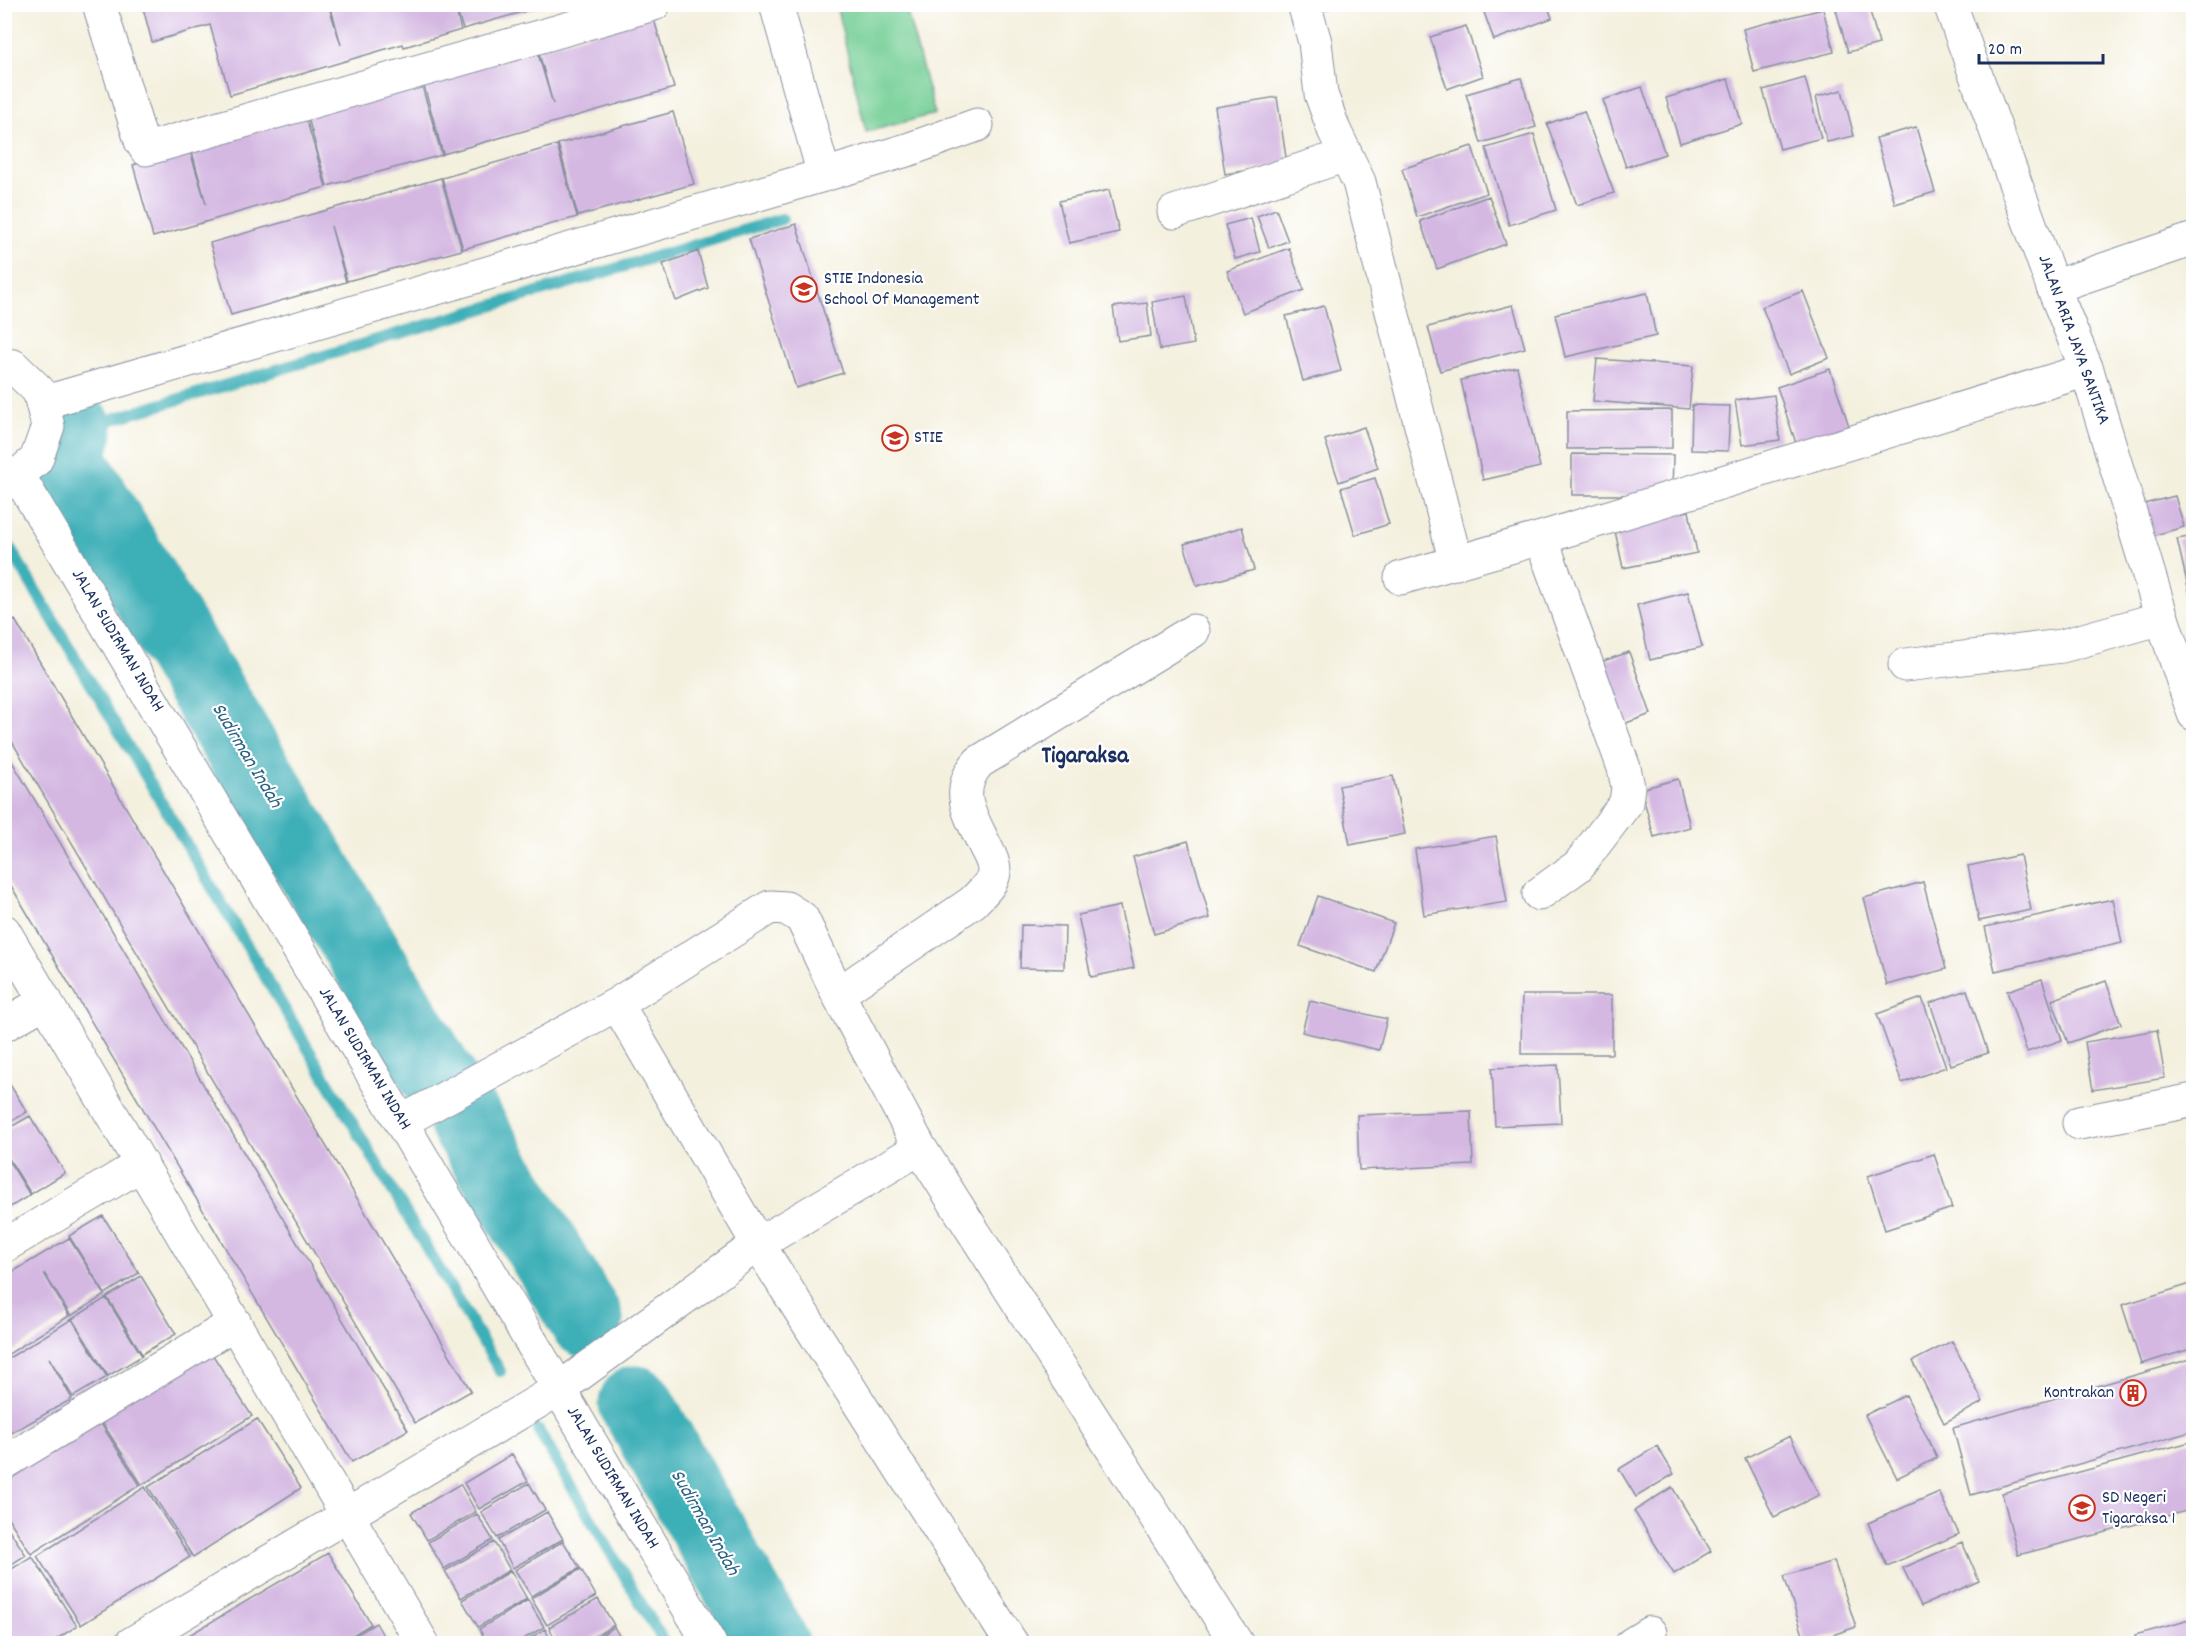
<svg xmlns="http://www.w3.org/2000/svg" width="2198" height="1648" font-family="Dekko,sans-serif">
<style>
.green{fill:#75cf96;stroke:#487f7a;stroke-width:1.5}
.lines{fill:none;stroke-linecap:round;stroke-linejoin:round}
.stream{stroke:#3eafb7;stroke-width:12}
.river{stroke:#3eafb7;stroke-width:75}
.building{fill:#d4b8e2}
.minor-casing{stroke:#88909e;stroke-width:35}
.tertiary-casing{stroke:#88909e;stroke-width:35}
.minor{stroke:#fff;stroke-width:33}
.tertiary{stroke:#fff;stroke-width:33}
.labels{text-anchor:middle;dominant-baseline:central;stroke-width:4.5;stroke-linejoin:round;paint-order:stroke}
.poi-label{font-size:18px;fill:#1b2f5e;stroke:#fff;text-anchor:start}
.street-label{font-size:18px;fill:#1b2f5e;stroke:#fff}
.water-label{font-size:20px;font-style:italic;fill:#296282;stroke:#fff}
.district-label{font-size:24px;font-weight:bold;fill:#1b2f5e;stroke:#fff}
</style>
<rect width="100%" height="100%" fill="#fff"/>
<filter id="ink" filterUnits="userSpaceOnUse"><feTurbulence type="fractalNoise" baseFrequency=".0167" numOctaves="2"/><feDisplacementMap in="SourceGraphic" scale="12" xChannelSelector="R" yChannelSelector="G"/><feConvolveMatrix kernelMatrix="1 2 1 2 8 2 1 2 1" color-interpolation-filters="sRGB"/></filter>
<filter id="wash" filterUnits="userSpaceOnUse"><feTurbulence type="fractalNoise" baseFrequency=".008" numOctaves="4" result="noise"/><feDisplacementMap in="SourceGraphic" scale="24" xChannelSelector="R" yChannelSelector="G"/><feGaussianBlur stdDeviation="1.35" result="paint"/><feColorMatrix in="noise" values="0 0 0 0 0 0 0 0 0 0 0 0 0 0 0 0 0 1.4 0 .05"/><feComposite in="paint" operator="in"/></filter>
<g filter="url(#wash)">
<rect width="100%" height="100%" fill="#f4f0de"/>
<path class="green" d="M836,5H905L935,114L866,132Z"/>
<g class="lines">
<path class="stream" d="M76,430L782,219
M4,538L500,1371
M538,1430L665,1644"/>
<path class="river" d="M76,430L68,459L439,1079
M466,1121L586,1320
M636,1403L772,1644"/>
</g>
<g id="blocks">
<path class="building" d="M142,4H328L341,45L330,4H454L461,30L404,47L403,44L230,95L210,25L152,42Z
M455,4H547V5L463,29Z
M1315,4H1340V5L1318,12Z
M1434,4H1449V5L1436,10Z
M1481,4H1547L1552,18L1494,40Z
M1782,4H1799V5L1783,9Z
M1857,4H1868L1879,44L1848,52L1836,10Z
M1823,9L1834,52L1754,72L1743,29Z
M653,16L674,88L443,154L423,82L537,50L553,104L538,49Z
M1466,26L1483,76L1447,89L1430,37Z
M1521,78L1536,127L1481,143L1466,94Z
M1805,78L1821,138L1780,149L1763,90Z
M1728,79L1742,124L1680,143L1666,98Z
M421,83L442,155L327,186L307,114Z
M1642,87L1665,154L1626,167L1603,100Z
M1842,90L1854,136L1827,142L1816,97Z
M1277,97L1287,164L1225,174L1215,107Z
M1584,111L1614,193L1577,205L1547,124Z
M673,112L694,184L578,216L558,144Z
M305,115L326,187L153,237L133,165L189,148L206,204L191,148Z
M1916,127L1935,192L1895,204L1876,138Z
M1534,134L1556,210L1509,225L1486,148Z
M557,145L577,217L463,249L442,178Z
M1472,146L1487,193L1417,217L1402,169Z
M441,178L462,250L347,281L331,226L346,282L231,315L210,243Z
M1109,190L1119,232L1069,243L1059,201Z
M1489,196L1506,244L1437,269L1420,221Z
M1276,209L1288,241L1269,248L1257,216Z
M1251,218L1260,252L1235,259L1225,225Z
M796,224L843,373L796,388L749,239Z
M1289,248L1304,290L1243,313L1227,271Z
M698,251L708,288L676,301L663,264Z
M1803,291L1829,358L1789,374L1762,307Z
M1647,293L1656,336L1565,357L1555,314Z
M1186,296L1194,344L1160,350L1152,302Z
M1147,303L1151,336L1118,341L1113,307Z
M1513,305L1525,348L1440,371L1428,327Z
M1324,306L1341,371L1303,381L1286,316Z
M1597,359L1693,366L1689,409L1593,401Z
M1517,367L1540,467L1483,480L1461,380Z
M1830,369L1850,429L1797,446L1777,387Z
M1774,395L1780,440L1742,445L1735,400Z
M1692,405L1730,406L1728,451L1691,450Z
M1672,410V448L1567,449V411Z
M1364,427L1378,468L1339,482L1325,440Z
M1572,454L1673,455L1672,495H1572Z
M1375,478L1389,524L1355,535L1341,488Z
M2175,496L2184,527L2140,539L2132,507Z
M1689,511L1697,553L1623,568L1614,526Z
M1242,527L1254,570L1197,586L1184,544Z
M2194,536V596H2190L2177,539Z
M1688,592L1702,647L1650,660L1637,605Z
M15,620L471,1391L415,1423L4,728V626Z
M1629,652L1651,714L1618,726L1595,664Z
M4,748L408,1430L352,1462L4,874Z
M1393,776L1405,834L1350,845L1339,786Z
M1678,779L1690,827L1654,837L1641,789Z
M1496,836L1507,902L1424,915L1415,849Z
M1188,841L1210,918L1154,934L1133,857Z
M2020,855L2031,910L1979,921L1968,866Z
M1923,882L1946,969L1887,985L1864,898Z
M1318,896L1394,923L1376,972L1300,946Z
M2113,899L2122,943L1995,971L1985,927Z
M1120,906L1134,968L1091,977L1078,915Z
M1021,925L1065,926L1064,969L1020,968Z
M2042,979L2062,1040L2027,1052L2007,991Z
M2106,981L2121,1024L2068,1043L2052,1000Z
M1967,990L1988,1053L1951,1065L1930,1003Z
M1522,995H1612V1054H1521Z
M1922,998L1946,1067L1902,1083L1877,1014Z
M1310,1001L1387,1019L1379,1050L1302,1032Z
M2157,1030L2165,1078L2093,1090L2085,1042Z
M1558,1065L1561,1123L1495,1126L1492,1068Z
M4,1075L27,1112L4,1126Z
M1471,1111L1473,1165L1359,1170L1357,1115Z
M30,1116L65,1173L31,1194L4,1151V1131Z
M4,1153L30,1195L4,1211Z
M1934,1154L1952,1208L1885,1230L1868,1176Z
M103,1216L139,1273L105,1294L69,1236Z
M69,1238L105,1295L71,1316L44,1273L69,1316L4,1357V1277Z
M141,1276L176,1334L142,1354L107,1297Z
M2194,1283V1348L2141,1364L2122,1305Z
M106,1298L142,1356L108,1376L72,1319Z
M72,1319L107,1377L73,1397L49,1358L72,1399L4,1437V1361Z
M1952,1341L1983,1402L1944,1423L1913,1361Z
M207,1346L252,1416L142,1485L98,1416Z
M2194,1358V1431L1971,1495L1953,1428Z
M1906,1395L1937,1458L1897,1478L1865,1415Z
M96,1416L140,1485L31,1554L5,1513V1472Z
M257,1419L301,1488L193,1557L148,1487Z
M1790,1436L1819,1495L1774,1517L1745,1458Z
M2194,1441V1509L2018,1555L2002,1493Z
M1657,1446L1674,1474L1636,1497L1619,1469Z
M512,1454L528,1481L479,1509L464,1483Z
M529,1483L545,1510L497,1538L481,1512Z
M460,1484L476,1512L427,1540L411,1513Z
M145,1487L190,1557L81,1625L37,1556Z
M1672,1487L1711,1551L1674,1574L1634,1511Z
M1939,1492L1959,1534L1887,1566L1868,1523Z
M547,1512L563,1539L513,1568L498,1540Z
M477,1514L493,1540L444,1569L428,1542Z
M4,1522L26,1555L4,1569Z
M563,1541L580,1568L531,1596L515,1570Z
M494,1542L510,1570L461,1598L445,1571Z
M1962,1542L1979,1581L1921,1606L1903,1568Z
M328,1553L371,1624L338,1644H174Z
M32,1556L77,1626L49,1644H12L4,1632V1574Z
M1834,1561L1856,1627L1806,1644L1784,1576Z
M581,1569L596,1596L547,1625L531,1598Z
M511,1571L527,1599L478,1627L462,1600Z
M598,1599L614,1625L583,1644H558L549,1627Z
M528,1600L544,1627L515,1644H488L479,1629Z
M2194,1619V1644H2137L2135,1635Z
M376,1623L388,1644H341Z
M614,1627L624,1644H587Z
M545,1629L553,1644H520Z"/>
</g>
</g>
<g filter="url(#ink)">
<use href="#blocks" fill-opacity="0" stroke="#88909e" stroke-width="1.5"/>
<g class="lines">
<g class="minor-casing">
<path id="minor" d="M99,4L141,141L146,149L654,4
M776,4L824,175
M1304,4L1315,42L1321,94L1334,130L1359,182L1456,563
M1174,212L1346,155
M2053,287L2194,239
M4,365L13,366L39,391L48,426L36,460L8,483L4,484
M42,403L824,175L910,149L977,125
M18,475L710,1644
M1401,578L1541,538L2087,370
M1905,665L2062,646L2162,618
M1539,894L1578,866L1626,803L1628,787L1624,768L1541,538
M4,931L423,1644
M838,994L973,902C981,893 994,883 994,871C994,863 990,855 986,848C972,817 952,792 979,762L1193,631
M617,1004L758,1244L1012,1644
M4,1025L46,1001
M401,1122L617,1004L770,907L786,908L802,918L838,994L920,1148L1237,1644
M2079,1123L2194,1100
M4,1246L142,1164
M4,1463L235,1323
M131,1644L559,1389L758,1244L920,1148
M1632,1644L1650,1633"/>
</g>
<g class="tertiary-casing">
<path id="tertiary" d="M1950,4L2053,287L2087,370L2162,618L2194,714"/>
</g>
<use href="#minor" class="minor"/>
<use href="#tertiary" class="tertiary"/>
</g>
</g>
<defs>
<g id="university-ring" transform="scale(1.35)"><circle r="9.5" fill="#fff" stroke="#c8321e" stroke-width="1.5"/><path d="M0-5L7-2L0 1L-7-2ZM-4 1L0 2.5L4 1V4Q0 6-4 4Z" fill="#c8321e"/></g>
<g id="building-ring" transform="scale(1.35)"><circle r="9.5" fill="#fff" stroke="#c8321e" stroke-width="1.5"/><path d="M-4-6H4V6H1V3H-1V6H-4ZM-2.5-4.3h1.7v1.8h-1.7ZM.8-4.3h1.7v1.8H.8ZM-2.5-1h1.7V.8h-1.7ZM.8-1h1.7V.8H.8Z" fill="#c8321e"/></g>
<g id="school-ring" transform="scale(1.35)"><circle r="9.5" fill="#fff" stroke="#c8321e" stroke-width="1.5"/><path d="M0-5L7-2L0 1L-7-2ZM-4 1L0 2.5L4 1V4Q0 6-4 4Z" fill="#c8321e"/></g>
</defs>
<g fill-rule="evenodd">
<use href="#university-ring" x="804" y="289"/>
<use href="#university-ring" x="895" y="438"/>
<use href="#building-ring" x="2133" y="1393"/>
<use href="#school-ring" x="2082" y="1508"/>
</g>
<g class="labels">
<g class="poi-label">
<text x="824" y="279">STIE Indonesia<tspan x="824" dy="21">School Of Management</tspan></text>
<text x="914" y="438">STIE</text>
<text x="2114" y="1393" text-anchor="end">Kontrakan</text>
<text x="2102" y="1498">SD Negeri<tspan x="2102" dy="21">Tigaraksa 1</tspan></text>
</g>
<g class="street-label">
<text transform="translate(2073 340) rotate(70)">JALAN ARIA JAYA SANTIKA</text>
<text transform="translate(117 641) rotate(59)">JALAN SUDIRMAN INDAH</text>
<text transform="translate(364 1059) rotate(59)">JALAN SUDIRMAN INDAH</text>
<text transform="translate(612 1478) rotate(59)">JALAN SUDIRMAN INDAH</text>
</g>
<g class="water-label">
<text transform="translate(246 756) rotate(59)">Sudirman Indah</text>
<text transform="translate(704 1523) rotate(60)">Sudirman Indah</text>
</g>
<g class="district-label">
<text x="1085" y="757">Tigaraksa</text>
</g>
</g>
<rect width="2198" height="1648" fill="none" stroke="#fff" stroke-width="24"/>
<path d="M1979 54v9h124v-9" fill="none" stroke="#1b2f5e" stroke-width="3"/>
<text x="1988" y="54" font-size="18" fill="#1b2f5e" stroke="#ffffff" stroke-width="4.5" paint-order="stroke">20 m</text>
</svg>
